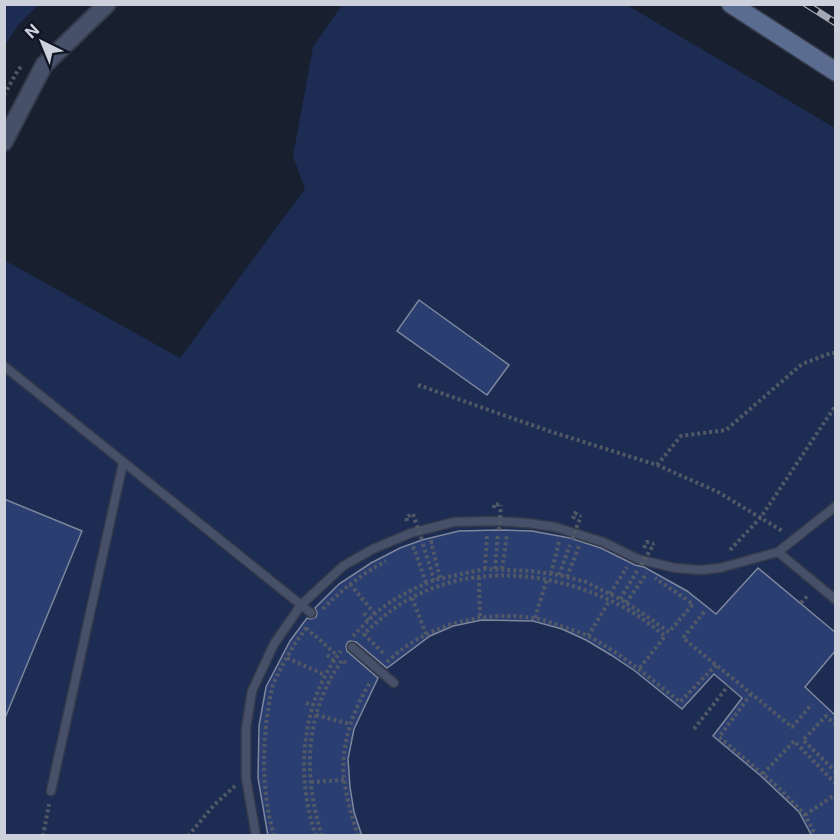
<svg xmlns="http://www.w3.org/2000/svg" width="840" height="840" font-family="Inter,sans-serif">
<style>
.green{fill:#1c2c53}
.building{fill:#2a3e72;stroke:#7e879b;stroke-width:1.5}
.lines{fill:none;stroke-linecap:round;stroke-linejoin:round}
.lane-casing{stroke:#353b4a;stroke-width:11}
.street-casing{stroke:#353b4a;stroke-width:20}
.secondary-casing{stroke:#353b4a;stroke-width:21}
.path{stroke:#515866;stroke-width:4;stroke-dasharray:3 3;stroke-linecap:butt}
.lane{stroke:#465068;stroke-width:8}
.street{stroke:#465068;stroke-width:16}
.secondary{stroke:#5b6c91;stroke-width:18}
.rail-casing{stroke:#a3a8b4;stroke-width:7}
.rail{stroke:#0f1524;stroke-width:4.5;stroke-dasharray:14;stroke-linecap:butt}
.path-bridge{stroke:#515866;stroke-width:4;stroke-dasharray:3 3;stroke-linecap:butt}
</style>
<rect width="100%" height="100%" fill="#181f2e"/>
<path class="green" d="M5,4L38,5L19,24L5,45Z
M342,5H627L835,128V835H5L4,260L180,358L305,189L293,156L313,47Z"/>
<path class="building" d="M419,300L509,365L487,395L397,331Z
M4,499L82,531L5,718H4Z
M499,530L532,531L570,538L601,548L635,565L644,567L687,591L716,614L758,568L836,633V650L805,687L836,716V836H812L799,812L761,776L713,736L742,698L714,674L682,709L635,671L611,655L586,640L562,629L533,621L482,620L453,626L430,636L387,668L356,642L350,641L348,642L346,646L347,651L378,678L354,729L348,759L350,787L354,812L362,836H268L258,778L259,726L266,687L290,641L307,618L311,619L316,617L317,613L315,608L339,584L371,563L400,548L422,540L459,531Z"/>
<g class="lines">
<g class="lane-casing">
<path id="lane" d="M4,366L311,613
M778,552L836,506
M352,647L394,683
M51,791L123,463
M256,836L246,778V728L252,691L274,644L301,605L343,566L373,549L411,533L454,522L494,521L527,523L555,527L603,542L638,559L675,568L701,570L720,568L778,552L836,600"/>
</g>
<g class="street-casing">
<path id="street" d="M4,142L44,65L107,4"/>
</g>
<g class="secondary-casing">
<path id="secondary" d="M731,4L836,72"/>
</g>
<path class="path" d="M4,95L18,70L21,67
M418,385L549,431L657,465L718,492L784,532
M657,465L681,436L726,430L802,364L831,353H836
M494,508V504L501,505
M573,519L575,513L581,516
M407,521L406,517L413,514
M433,542H431L440,578
M423,544L434,580
M644,548L647,542L654,544
M412,549L414,548L426,583
M730,550L761,517L836,405
M485,569L487,534
M495,569L498,533
M502,569L507,535
M551,574L559,542
M559,575L570,545
M479,577L480,618
M567,577L579,546
M350,584L375,614
M610,594L627,567
M412,598L426,634
M620,599L637,571
M626,603L647,573
M801,603L808,595
M323,609C342,589 362,574 386,561
M704,612L683,638L792,727L812,704
M364,613L369,620
M535,618L547,579
M306,628L337,655
M353,636C360,629 367,621 374,615C391,599 413,589 434,580L485,569L531,571L559,575L586,582L620,599L642,613L669,632L693,604L655,578
M588,636L610,600
M383,653L364,634C378,620 394,607 411,598C480,561 562,573 627,609C641,617 653,627 665,636L639,669
M327,655L334,661
M287,658L325,675
M387,662C426,625 481,610 533,618C543,619 554,624 564,627C573,630 582,633 590,637C623,655 651,679 680,702L716,665
M751,694L719,737L778,787L805,815L816,836
M306,703L312,705
M316,715L351,724
M836,725L826,716L803,740L836,772
M694,729L728,686
M763,774L794,741L836,784
M311,782L344,780
M805,815L836,794
M43,836L49,804
M188,836L214,805L235,786
M274,836C263,797 262,756 267,717C269,706 270,695 273,685C282,664 294,643 308,626
M316,836C295,776 301,702 341,651
M322,836C306,786 304,731 328,684C332,675 337,668 342,660L346,663
M358,836C352,818 347,799 344,780C340,747 353,709 371,681"/>
<use href="#lane" class="lane"/>
<use href="#street" class="street"/>
<use href="#secondary" class="secondary"/>
<g class="rail-casing">
<path id="rail" d="M806,4L836,23"/>
</g>
<use href="#rail" class="rail"/>
<path class="path-bridge" d="M413,514L422,540
M499,530L501,505
M572,539L581,516
M641,565L654,544"/>
</g>
<rect width="840" height="840" fill="none" stroke="#ccd1dc" stroke-width="12"/>
<g transform="translate(42 42) rotate(317)" stroke="#0f1524" stroke-width="4.5" paint-order="stroke">
<path d="M0-4.5L10 22L0 15L-10 22Z" fill="#ccd1dc"/>
<text y="-9" font-size="16" font-weight="bold" text-anchor="middle" fill="#ccd1dc">N</text>
</g>
</svg>
